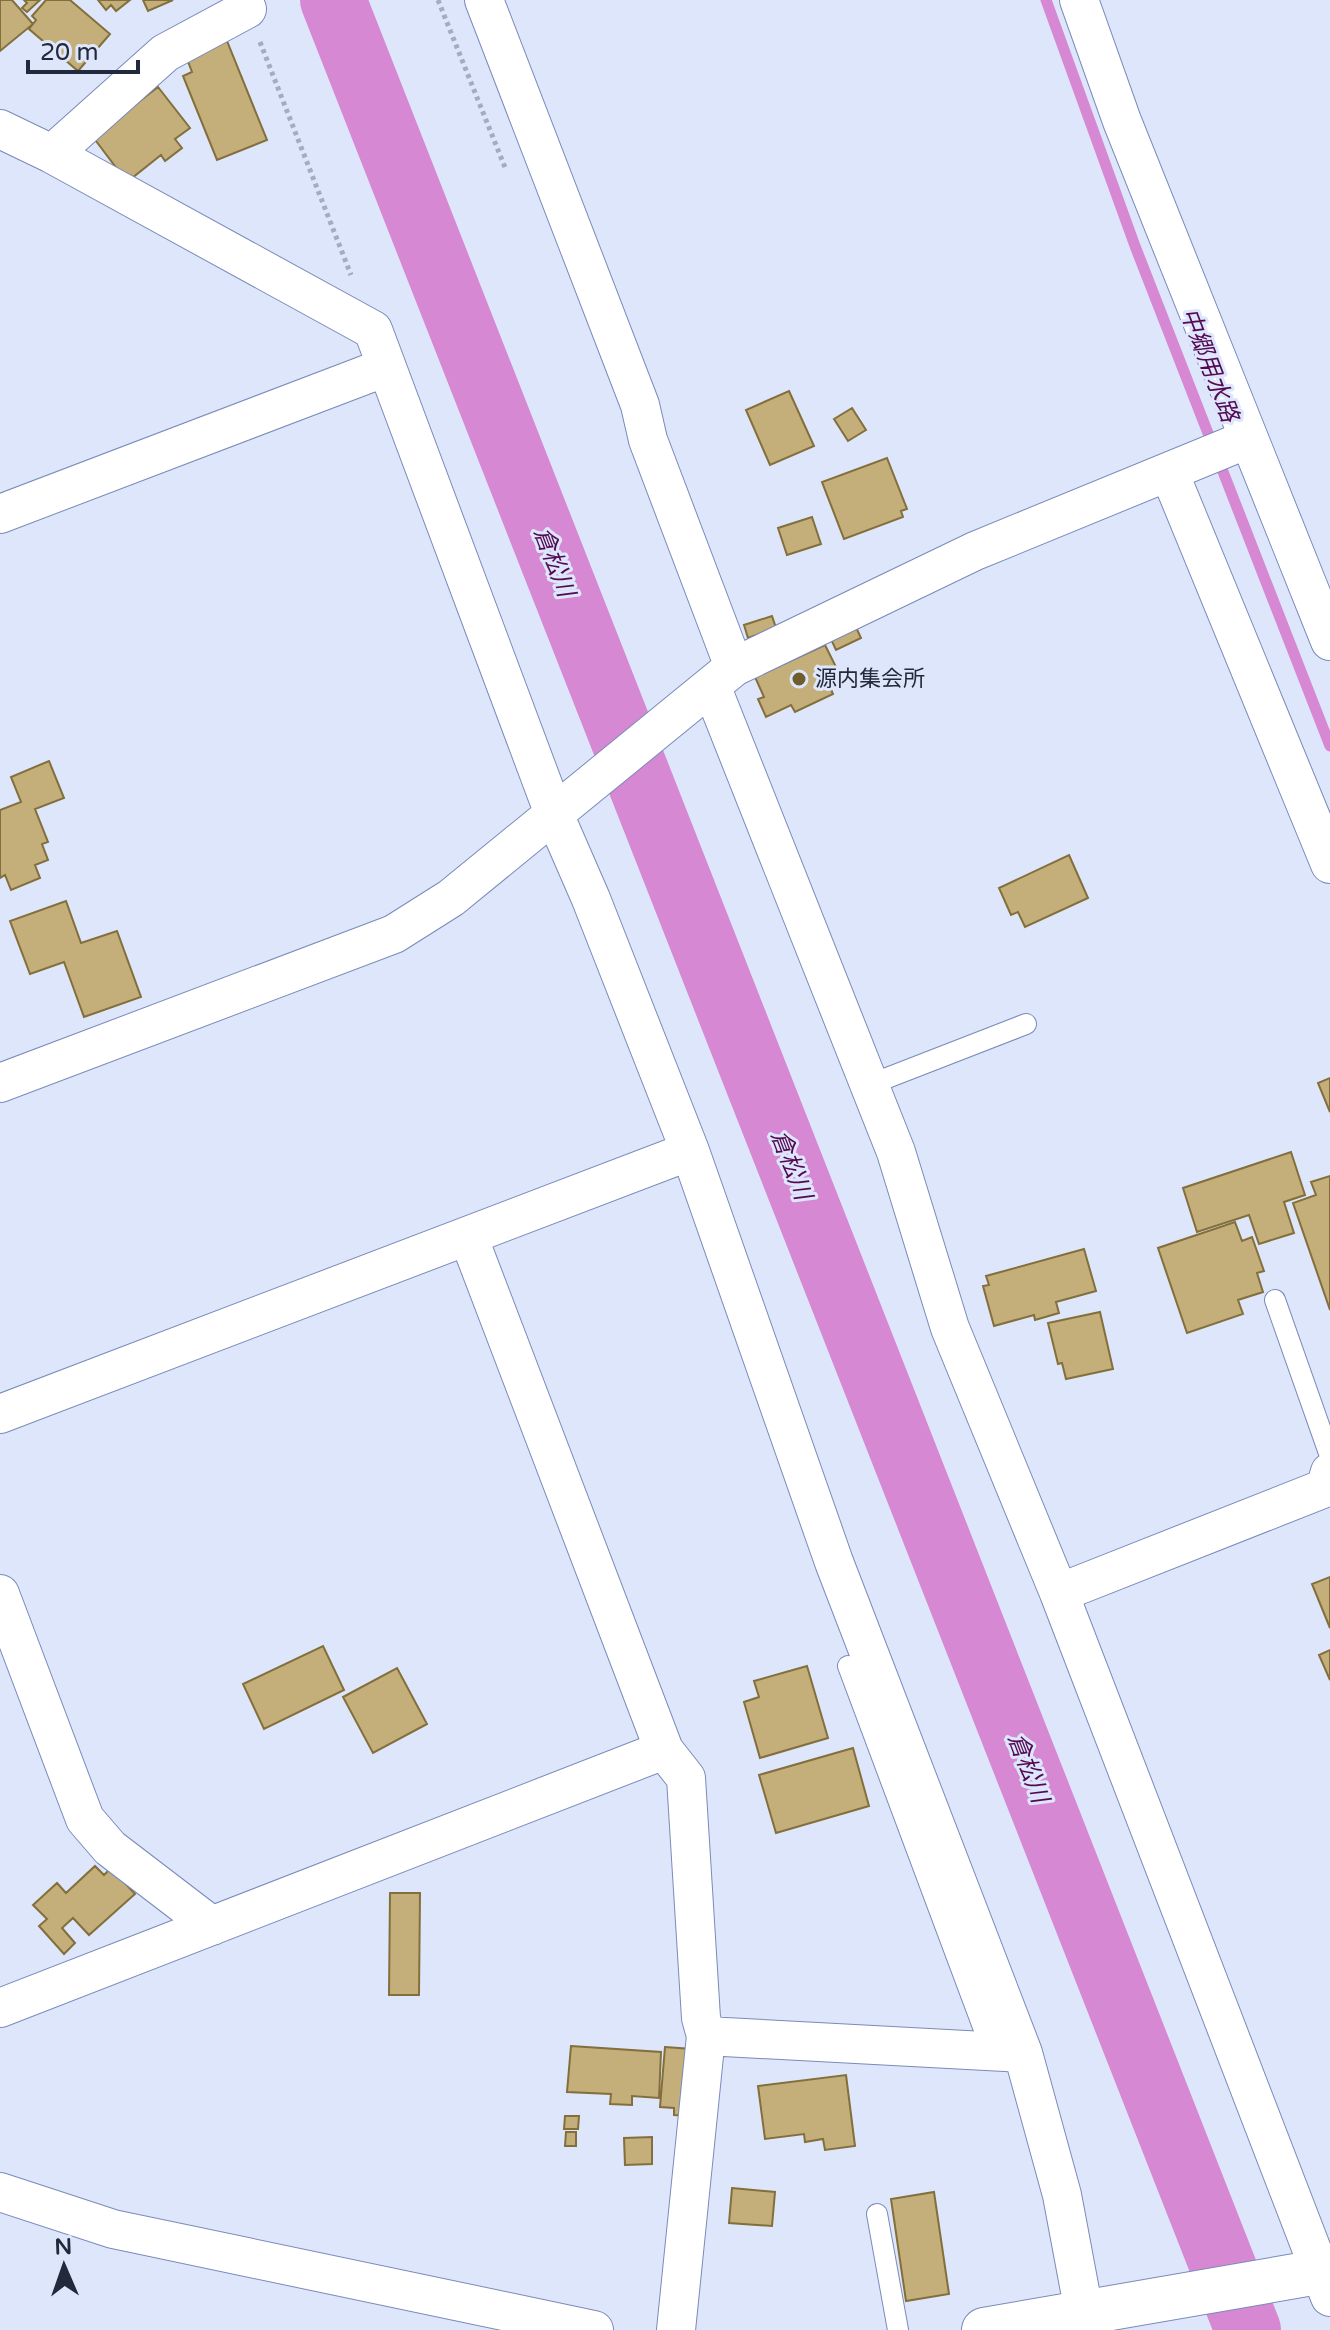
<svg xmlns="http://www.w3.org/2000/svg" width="1330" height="2330" font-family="'Varela Round','Noto Sans JP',sans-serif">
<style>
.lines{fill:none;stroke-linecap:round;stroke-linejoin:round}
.stream{stroke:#d788d3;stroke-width:11}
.river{stroke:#d788d3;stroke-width:66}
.building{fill:#c4ae79;stroke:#836f3c;stroke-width:2}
.lane-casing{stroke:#7a8bba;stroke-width:22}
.street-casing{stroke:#7a8bba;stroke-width:40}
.secondary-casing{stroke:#7a8bba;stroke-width:46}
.path{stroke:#a4acc0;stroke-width:5;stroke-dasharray:4 4;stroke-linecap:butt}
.lane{stroke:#fff;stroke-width:20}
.street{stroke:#fff;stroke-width:38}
.secondary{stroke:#fff;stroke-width:44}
.poi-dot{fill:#705d2c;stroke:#dee6fb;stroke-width:3}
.labels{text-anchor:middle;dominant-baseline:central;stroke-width:6;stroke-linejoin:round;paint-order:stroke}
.poi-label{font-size:22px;fill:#22293c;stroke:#dee6fb;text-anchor:start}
.water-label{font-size:24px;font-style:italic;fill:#530a52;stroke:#dee6fb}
</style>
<rect width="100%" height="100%" fill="#dee6fb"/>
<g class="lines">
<path class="stream" d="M1046,0L1135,246L1330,746"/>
<path class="river" d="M333,0L1248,2330"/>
</g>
<path class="building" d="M0,0H12L33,24L0,51Z
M24,0H40L27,12L22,8L27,3Z
M46,0H70L110,34L78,71L29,29L36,20L32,16Z
M98,0H130L116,11L111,5L106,10Z
M143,0H173L148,11Z
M225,36L267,140L217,160L183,76L192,72L187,59Z
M158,87L190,128L175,139L182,148L165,161L161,155L127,182L93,137Z
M789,391L814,446L770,465L746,410Z
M852,408L866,430L848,441L834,419Z
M887,458L907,509L901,511L903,517L844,539L822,482Z
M812,517L821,544L787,555L778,528Z
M772,616L776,628L748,638L744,625Z
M854,623L861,638L836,650L829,635Z
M825,645L843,681L830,687L833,694L795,712L791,705L766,717L758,699L764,697L755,677Z
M49,761L64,798L35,809L48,842L42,844L48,860L35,865L40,878L11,890L5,875L0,878V810L21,802L11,777Z
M1069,855L1088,898L1025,927L1018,912L1011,915L999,888Z
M66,901L81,943L117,931L141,997L84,1017L64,962L30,974L10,921Z
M1330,1078V1112L1318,1083Z
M1291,1152L1305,1195L1284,1202L1294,1233L1259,1244L1249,1215L1197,1232L1183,1188Z
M1330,1176V1310L1293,1203L1316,1195L1311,1182Z
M1235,1222L1242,1241L1252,1237L1264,1271L1257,1273L1263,1292L1238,1300L1243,1314L1187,1333L1158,1248Z
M1084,1249L1096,1291L1056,1302L1059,1313L1035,1320L1034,1315L994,1326L983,1286L989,1285L986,1276Z
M1100,1312L1113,1369L1066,1379L1062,1363L1058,1364L1048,1323Z
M1330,1577V1628L1312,1584Z
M323,1646L344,1690L264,1729L243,1684Z
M1330,1650V1680L1319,1655Z
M807,1666L828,1738L760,1758L744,1702L759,1697L754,1681Z
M397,1668L427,1724L373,1753L343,1697Z
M853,1748L869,1806L776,1833L759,1775Z
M95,1866L104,1875L111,1868L135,1894L89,1935L73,1918L62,1928L75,1943L64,1954L39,1926L47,1919L33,1905L57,1883L66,1893Z
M390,1893H420L419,1995H389Z
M571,2046L661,2052L659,2098L632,2096V2105L610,2104L611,2094L567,2092Z
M665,2047L692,2049L687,2116L674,2115V2108L660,2107Z
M846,2075L855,2146L825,2150L823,2139L805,2142L804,2134L765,2139L758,2086Z
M565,2116H579L578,2129H564Z
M566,2132H576V2146H565Z
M652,2137V2164L625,2165L624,2138Z
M732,2188L775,2192L772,2226L729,2223Z
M934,2192L949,2294L906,2301L891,2199Z"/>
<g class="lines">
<g class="lane-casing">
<path id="lane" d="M869,1085L1026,1024
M1275,1300L1330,1456
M848,1666L992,2051
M877,2214L898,2330"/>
</g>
<g class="street-casing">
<path id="street" d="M484,0L640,405L648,440L734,667
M1079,0L1122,121L1330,641
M0,129L52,154L373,330L554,814L591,899L690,1151L834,1562L1023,2053L1062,2195L1084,2312
M52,154L165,53L247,9
M1169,472L1330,864
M0,514L386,367
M712,688L896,1152L950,1328L1059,1593L1330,2297
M0,1083L394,934L451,898L734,667L975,551L1248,439
M468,1236L664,1750
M0,1414L690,1151
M1059,1593L1325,1488L1330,1472
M0,1594L85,1819L110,1848L212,1926
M0,2008L664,1750L686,1778L701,2018L706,2036L676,2330
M706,2036L1023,2053
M0,2192L113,2229L594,2330"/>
</g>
<g class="secondary-casing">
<path id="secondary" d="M984,2330L1330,2270"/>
</g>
<path class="path" d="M438,0L506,170
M260,42L351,275"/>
<use href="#lane" class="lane"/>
<use href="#street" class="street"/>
<use href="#secondary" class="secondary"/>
</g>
<circle class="poi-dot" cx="799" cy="679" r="8"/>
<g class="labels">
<g class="poi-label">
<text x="815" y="679">源内集会所</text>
</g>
<g class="water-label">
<text transform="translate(1209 365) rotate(69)">中郷用水路</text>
<text transform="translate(554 562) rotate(69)">倉松川</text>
<text transform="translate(791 1165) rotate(69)">倉松川</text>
<text transform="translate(1028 1768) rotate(69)">倉松川</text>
</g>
</g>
<g transform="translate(64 2266) rotate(358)" stroke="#dee6fb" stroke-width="6" paint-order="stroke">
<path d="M0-6L14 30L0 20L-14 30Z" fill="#22293c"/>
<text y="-12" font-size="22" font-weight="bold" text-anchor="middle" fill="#22293c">N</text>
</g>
<path d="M28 60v12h110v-12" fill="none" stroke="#22293c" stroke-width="4"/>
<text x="40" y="60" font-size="24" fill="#22293c" stroke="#dee6fb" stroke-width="6" paint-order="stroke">20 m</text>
</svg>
